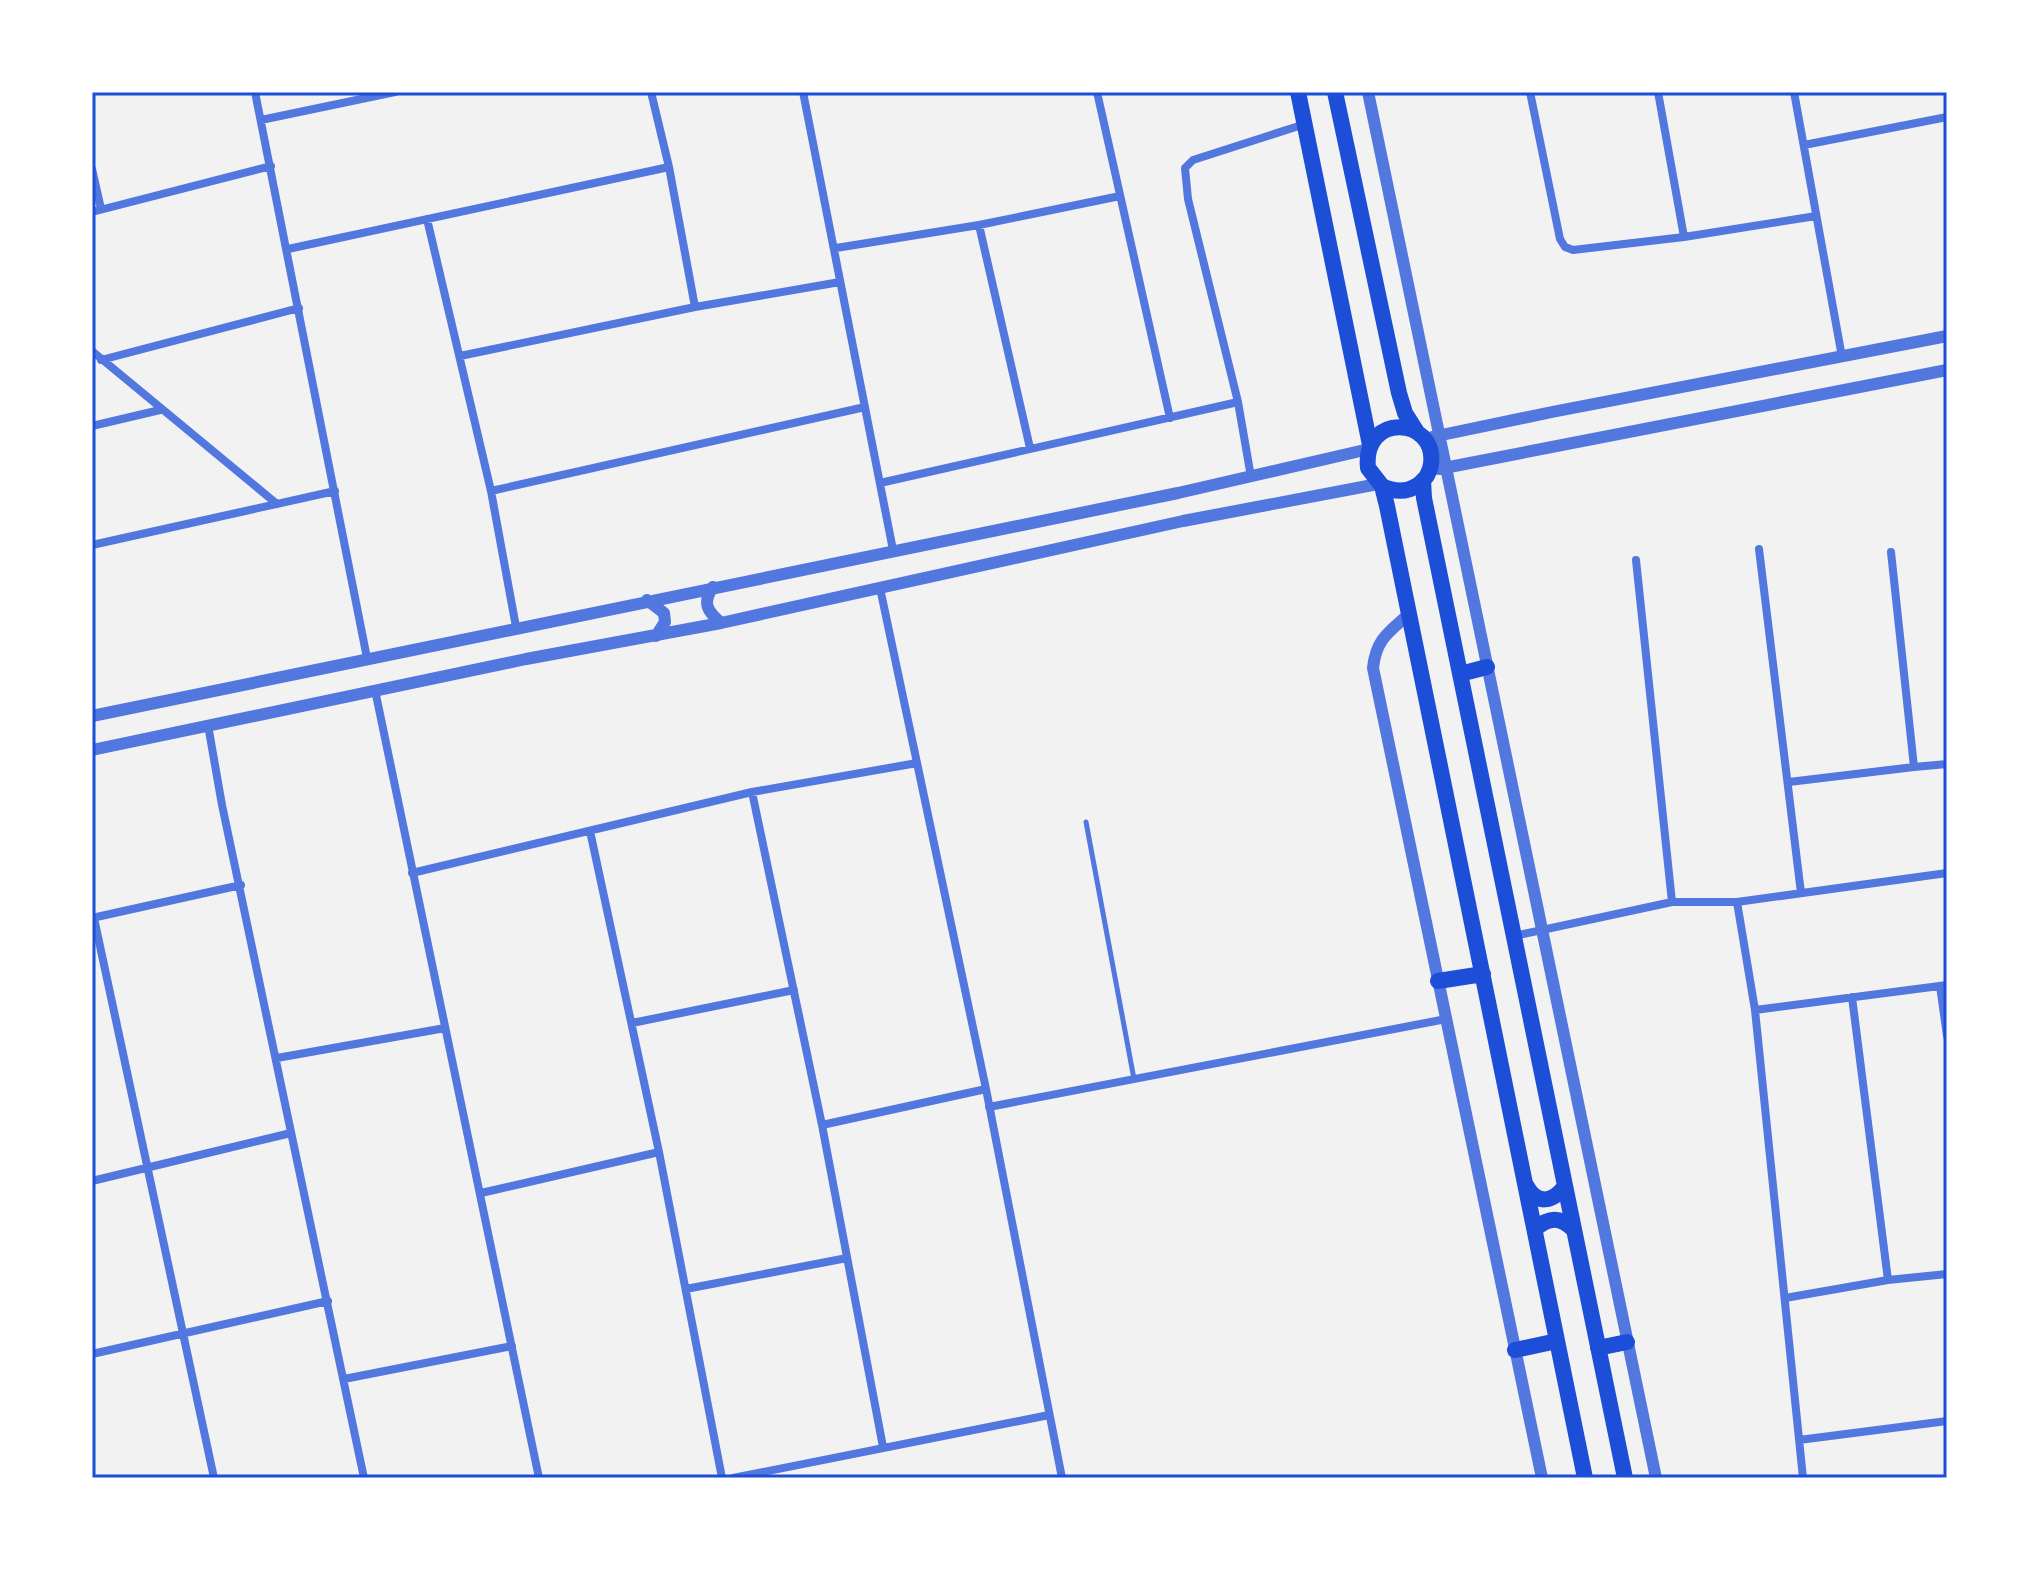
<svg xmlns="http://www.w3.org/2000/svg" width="2039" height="1570" font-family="'Source Serif 4',serif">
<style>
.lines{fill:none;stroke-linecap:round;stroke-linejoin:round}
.service{stroke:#5277de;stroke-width:5}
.minor{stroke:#5277de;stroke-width:8}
.tertiary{stroke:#5277de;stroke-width:12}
.primary{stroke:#1d4ed8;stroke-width:16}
.neatline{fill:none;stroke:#1d4ed8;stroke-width:3}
</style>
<rect width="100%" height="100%" fill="#f2f2f2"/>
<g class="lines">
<path class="service" d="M1086,822L1134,1079"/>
<path class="minor" d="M255,92L367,658
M651,92L669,167L695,307
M803,92L893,550
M1097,92L1170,418
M1530,92L1560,239L1565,247L1573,250L1684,237L1816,216
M1658,92L1684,237
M1794,92L1842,357
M261,120L395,92
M1804,145L1947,117
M92,169L101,209
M92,212L271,166
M427,219L491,491L516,627
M979,225L1030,448
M836,248L979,225L1120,196
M288,249L669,167
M92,351L277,504
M460,356L695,307L840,282
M101,360L299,308
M92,426L160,410
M1251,477L1238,402L1188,199L1185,168L1193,160L1305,124
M880,483L1238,402
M491,491L865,407
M92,545L335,491
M1759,549L1801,893
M1891,552L1914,767L1947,764
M1636,560L1672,902
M880,588L986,1089L1062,1478
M375,690L539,1478
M208,725L222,805L364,1478
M1789,782L1914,767
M752,792L822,1125L883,1447
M590,831L659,1152L722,1478
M412,873L752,792L917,763
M1737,902L1755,1010L1803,1478
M92,918L241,885
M94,918L214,1478
M1514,936L1672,902H1737L1947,873
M1940,986L1947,1036
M1852,997L1888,1280
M1755,1010L1947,985
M632,1023L794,990
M277,1058L445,1028
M989,1107L1446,1019
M822,1125L986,1089
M92,1181L291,1133
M481,1193L659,1152
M686,1289L847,1258
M1785,1298L1888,1280L1947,1274
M92,1354L328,1301
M344,1379L512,1346
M1799,1440L1947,1421
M733,1478L1049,1415"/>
<path class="tertiary" d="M1368,92L1656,1478
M1432,437L1552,412L1947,336
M1439,469L1947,370
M713,587C702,603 707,611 721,623
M647,600L664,613L665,622L656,636
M1409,614C1389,632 1376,639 1373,668L1542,1478
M92,716L1178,493L1369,449
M92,750L526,659L721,623L1183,521L1378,484"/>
<path class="primary" d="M1298,92L1370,445
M1335,92L1399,393L1405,413L1417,432
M1423,480L1424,498L1625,1478
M1382,486C1394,492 1406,493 1418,485C1425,480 1430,472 1431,464C1437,417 1362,412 1368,468L1382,486L1387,506L1585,1478
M1460,674L1487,667
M1438,981L1483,974
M1526,1185C1537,1205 1552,1203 1565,1186
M1535,1229C1549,1217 1560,1216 1574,1230
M1598,1348L1627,1342
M1515,1350L1557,1341"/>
</g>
<rect width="2039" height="1570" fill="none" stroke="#ffffff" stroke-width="188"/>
<rect x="94" y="94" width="1851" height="1382" class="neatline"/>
</svg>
